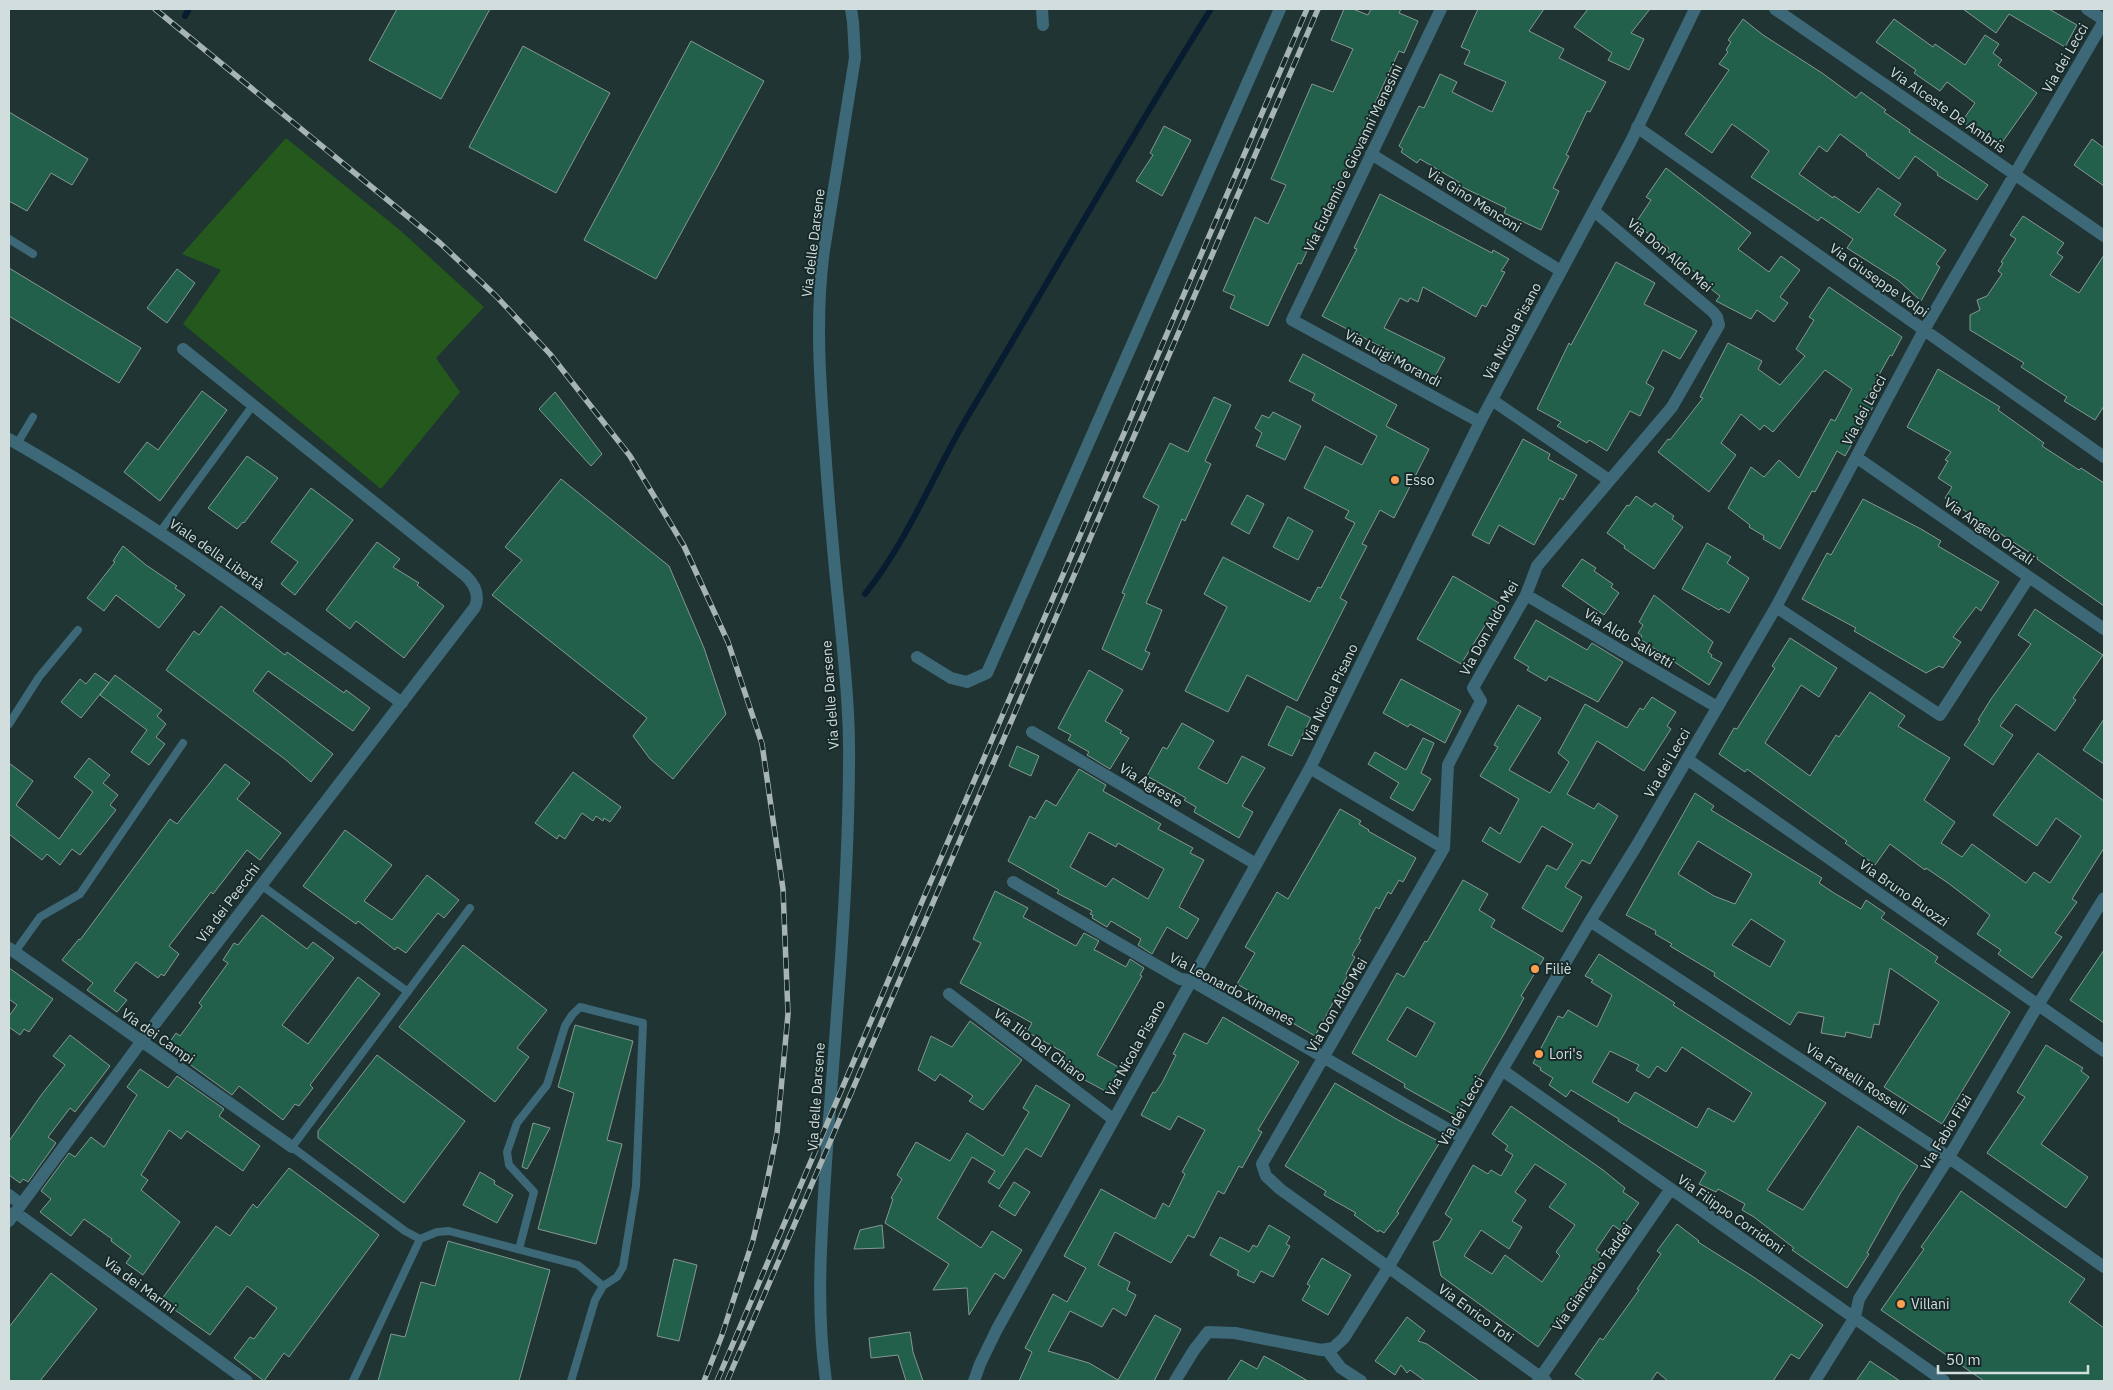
<svg xmlns="http://www.w3.org/2000/svg" width="2113" height="1390" font-family="'IBM Plex Sans',sans-serif">
<style>
.green{fill:#24581c}
.lines{fill:none;stroke-linecap:round;stroke-linejoin:round}
.stream{stroke:#071c30;stroke-width:6}
.building{fill:#22604c;stroke:#859890;fill-rule:evenodd}
.service{stroke:#3d6878;stroke-width:8}
.minor{stroke:#3d6878;stroke-width:12}
.tertiary{stroke:#3d6878;stroke-width:12}
.rail-casing{stroke:#a6b4b4;stroke-width:5.5}
.rail{stroke:#172a29;stroke-width:4;stroke-dasharray:11;stroke-linecap:butt}
.poi-dot{fill:#fa9f4f;stroke:#172a29;stroke-width:2}
.labels{text-anchor:middle;dominant-baseline:central;stroke-width:4;stroke-linejoin:round;paint-order:stroke}
.street-label{font-size:14px;fill:#d2dede;stroke:#172a29}
.poi-label{font-size:14px;fill:#d2dede;stroke:#172a29;text-anchor:start}
</style>
<rect width="100%" height="100%" fill="#203433"/>
<path class="green" d="M286,138L401,231L484,307L436,358L460,392L381,489L183,324L221,270L182,254Z"/>
<g class="lines">
<path class="stream" d="M185,16L189,9
M865,594C909,539 933,474 969,414C1050,280 1127,142 1211,9"/>
</g>
<path class="building" d="M397,9H490L441,99L369,60Z
M1344,9H1353L1368,15L1371,9H1401L1399,13L1418,21L1404,53L1399,51L1354,149L1358,151L1350,167L1348,166L1325,215L1324,214L1301,264L1298,263L1268,326L1230,308L1235,296L1223,291L1255,217L1268,224L1286,185L1271,179L1312,84L1333,92L1353,49L1331,40Z
M1478,9H1544L1529,31L1564,49L1559,58L1606,82L1590,112L1587,111L1566,155L1569,156L1553,188L1559,191L1541,230L1504,213L1506,208L1458,185L1459,182L1420,159L1417,163L1401,152L1403,149L1399,146L1419,106L1424,108L1440,74L1457,82L1452,92L1492,112L1506,82L1464,64L1470,51L1461,47Z
M1588,9H1650L1631,33L1644,39L1629,70L1608,60L1612,53L1574,27Z
M1963,9H2049L2077,25L2065,47L2009,14L1996,33Z
M1743,19L1763,35L1822,73L1856,98L1861,92L1886,110L1884,112L1910,130L1909,132L1988,185L1977,200L1937,175L1938,173L1915,156L1899,179L1866,155L1867,154L1840,134L1827,152L1819,146L1799,174L1833,198L1834,196L1859,213L1878,188L1901,204L1894,215L1946,250L1936,264L1940,267L1921,301L1899,281L1847,248L1853,239L1821,217L1818,221L1751,177L1769,151L1753,139L1732,124L1712,153L1685,134L1729,70L1719,64L1728,52L1726,50L1731,42L1728,40Z
M1894,19L1933,47L1935,44L1965,65L1985,35L1999,44L1993,53L2002,60L1998,65L2037,93L2001,144L1993,138L1990,142L1962,121L1975,103L1947,82L1940,91L1914,73L1916,70L1876,42Z
M691,41L764,81L656,279L584,240Z
M523,46L610,93L556,193L469,147Z
M9,112L88,159L72,185L51,173L27,211L9,201Z
M1164,126L1191,140L1162,196L1136,181L1153,155L1150,153Z
M2092,139L2104,148V186L2074,165Z
M1666,168L1751,233L1738,249L1769,272L1781,256L1800,270L1780,297L1788,303L1774,322L1757,310L1751,319L1716,301L1720,296L1694,276L1696,273L1667,251L1669,248L1635,224L1651,200L1646,197Z
M1380,194L1492,253L1493,250L1509,259L1501,271L1505,272L1486,307L1482,305L1476,317L1423,287L1418,302L1410,298L1408,302L1400,298L1384,328L1445,358L1433,380L1393,358L1395,354L1322,316L1357,249L1354,248Z
M2023,216L2064,243L2057,253L2063,257L2050,275L2079,293L2104,255V406L2095,420L2064,401L2067,397L2021,367L2024,363L1970,330V315L1980,310L1977,300L1987,296L2002,274L1998,271L2003,263L2001,262L2016,239L2010,235Z
M1616,262L1655,283L1644,304L1697,331L1680,359L1663,350L1646,383L1654,388L1640,416L1630,411L1607,451L1589,440L1587,443L1557,426L1561,422L1537,409L1569,343L1571,345Z
M9,268L141,348L119,383L9,316Z
M177,269L195,283L167,323L147,308Z
M1829,287L1902,337L1892,356L1890,355L1864,402L1873,407L1845,456L1837,451L1815,492L1812,491L1780,549L1763,539L1764,536L1749,527L1750,525L1728,508L1751,467L1764,477L1779,460L1799,478L1831,419L1835,421L1852,389L1825,370L1773,432L1764,425L1760,430L1741,414L1721,443L1736,455L1709,492L1658,452L1668,439L1670,440L1703,398L1700,397L1728,343L1762,361L1758,369L1780,385L1805,356L1796,349L1814,320L1809,317Z
M1303,354L1397,405L1386,426L1429,449L1394,518L1380,510L1362,544L1367,546L1340,598L1347,602L1297,701L1247,675L1228,712L1185,691L1227,607L1204,594L1223,557L1310,602L1318,587L1321,588L1355,523L1345,518L1349,511L1304,488L1325,446L1362,465L1377,436L1312,400L1315,394L1289,381Z
M1938,369L2000,407L1998,410L2044,443L2042,446L2079,470L2081,468L2104,483V606L2037,559L2038,558L1945,498L1952,487L1938,478L1948,461L1945,460L1951,452L1907,427Z
M202,391L227,410L160,501L124,472L147,442L158,450Z
M555,392L602,454L591,466L539,409Z
M1214,397L1231,405L1205,461L1211,464L1185,521L1182,519L1146,603L1162,610L1145,651L1150,653L1142,670L1102,649L1125,594L1122,593L1159,506L1143,497L1170,443L1188,452Z
M1273,412L1301,426L1285,460L1256,446L1262,433L1255,428L1262,415L1269,418Z
M1523,439L1550,454L1548,459L1577,475L1563,500L1560,498L1534,545L1499,525L1489,544L1472,535Z
M247,456L278,478L244,523L243,522L237,529L208,508Z
M561,479L669,566L704,648L726,714L673,779L650,759L633,736L647,718L492,595L522,560L505,547Z
M311,488L353,520L295,595L281,584L298,562L271,542Z
M1247,495L1264,504L1249,534L1231,524Z
M1636,496L1652,507L1655,503L1674,516L1672,519L1683,527L1654,569L1624,548L1625,546L1607,533L1627,505L1629,506Z
M1863,499L1921,529L1941,541L1938,546L1999,582L1981,611L1976,607L1953,637L1961,642L1943,668L1939,666L1926,673L1854,631L1856,628L1802,599L1827,553L1831,555Z
M1288,517L1313,531L1298,560L1273,547Z
M377,542L400,559L393,567L419,583L417,585L444,606L404,658L356,621L350,629L326,610Z
M1707,543L1731,557L1727,563L1749,578L1729,613L1721,608L1719,610L1682,589Z
M123,546L146,565L177,586L175,588L185,595L159,628L116,595L104,611L87,598L115,562L113,561Z
M1582,559L1596,568L1594,571L1613,584L1611,587L1619,593L1604,615L1562,586Z
M1453,576L1499,603L1461,664L1417,639Z
M1654,595L1713,642L1708,652L1712,655L1711,657L1722,663L1709,685L1640,639L1642,636L1638,633L1643,625L1639,622Z
M221,606L285,655L287,652L344,693L346,690L370,708L353,731L268,671L253,691L333,754L311,782L286,760L166,670L194,631L199,635Z
M2035,609L2103,655L2073,698L2076,700L2055,731L2016,704L2000,726L2013,735L1993,765L1964,745L1980,721L1978,720L1991,699L2031,644L2018,635Z
M1536,620L1587,650L1592,643L1623,662L1598,702L1549,676L1546,681L1527,670L1529,667L1514,658Z
M1790,638L1837,668L1819,697L1801,685L1765,743L1810,776L1836,735L1839,737L1870,692L1905,716L1898,726L1950,758L1924,800L1955,822L1941,843L1962,857L1972,844L2026,883L2034,872L2050,883L2081,836L2056,818L2037,846L1993,815L2038,753L2104,801V848L2072,899L2077,902L2055,933L2062,937L2032,978L1998,954L2001,950L1977,934L1990,915L1948,883L1926,868L1925,870L1890,844L1875,865L1845,843L1847,841L1826,826L1747,769L1745,772L1719,754L1734,728L1737,729L1775,668L1772,666Z
M1089,670L1123,690L1105,721L1122,731L1120,733L1129,738L1110,769L1087,755L1089,752L1068,740L1071,735L1058,728Z
M95,673L109,683L81,718L61,702L80,679L86,684Z
M115,675L162,710L157,716L166,724L156,737L165,744L149,765L131,752L147,730L100,695Z
M1401,679L1461,711L1445,743L1410,724L1408,727L1383,713Z
M1652,697L1676,712L1667,726L1671,729L1644,771L1597,741L1567,794L1594,809L1598,803L1618,816L1590,864L1582,860L1565,887L1582,897L1562,932L1522,908L1547,865L1557,870L1573,844L1542,826L1520,863L1482,841L1490,827L1500,834L1519,799L1480,776L1498,747L1494,745L1518,705L1541,718L1509,770L1550,793L1569,762L1558,753L1585,704L1627,728L1640,708L1643,710Z
M1287,706L1311,718L1292,756L1268,745Z
M2104,719V764L2083,750Z
M1182,723L1214,741L1198,768L1227,784L1242,756L1265,768L1242,806L1253,812L1239,838L1194,812L1196,807L1184,800L1186,798L1147,776L1163,747L1167,749Z
M1423,738L1434,743L1421,773L1431,779L1413,811L1390,798L1399,783L1368,764L1375,752L1406,770Z
M1017,746L1039,756L1031,776L1009,766Z
M89,758L110,775L103,783L118,795L110,805L116,810L80,855L72,849L60,865L47,854L42,860L9,834V763L33,781L16,805L59,839L93,792L74,777Z
M225,764L250,783L237,799L281,833L260,860L247,850L213,894L211,892L169,946L179,954L164,976L161,974L158,978L136,962L114,991L127,1000L117,1012L87,990L93,983L62,960L79,939L80,940L170,819L177,824Z
M1079,769L1106,785L1103,791L1161,824L1158,829L1193,848L1190,853L1204,860L1179,907L1199,919L1187,939L1167,927L1152,954L1138,945L1141,939L1111,921L1107,927L1092,918L1093,915L1090,914L1092,911L1057,893L1059,890L1008,861L1030,816L1035,819L1046,800L1056,806ZM1089,832L1116,847L1118,843L1164,869L1148,899L1113,878L1106,887L1070,867Z
M573,772L621,807L610,822L604,818L603,821L596,816L593,821L582,813L565,839L559,835L557,839L535,823Z
M1695,793L1714,806L1711,810L1822,878L1819,883L1834,893L1861,909L1866,900L1885,913L1881,918L1938,957L1935,962L2010,1012L1942,1124L1884,1087L1939,1002L1890,968L1879,1025L1874,1024L1871,1038L1846,1032L1845,1037L1821,1033L1824,1017L1798,1012L1790,1025L1714,976L1715,973L1670,946L1672,944L1655,934L1656,931L1626,915ZM1698,841L1752,874L1735,904L1714,896L1678,874ZM1751,919L1785,941L1770,967L1732,945Z
M1340,809L1361,821L1359,824L1369,830L1368,831L1416,858L1403,882L1399,880L1391,894L1388,892L1379,909L1376,907L1359,939L1361,940L1352,955L1355,957L1346,974L1348,975L1315,1036L1248,997L1251,992L1237,984L1255,953L1245,947L1277,892L1288,899Z
M345,830L392,865L364,901L392,920L427,875L459,900L444,918L438,913L406,953L397,947L395,950L358,921L356,924L303,886Z
M1463,880L1488,894L1479,910L1495,920L1491,927L1544,958L1521,996L1524,998L1504,1034L1456,1116L1411,1091L1404,1087L1405,1084L1352,1053L1397,973L1404,977L1425,941L1427,942ZM1407,1007L1435,1023L1416,1057L1387,1040Z
M995,891L1028,908L1023,917L1076,946L1084,933L1099,941L1094,950L1097,951L1126,967L1130,959L1144,968L1140,975L1142,976L1097,1055L1120,1068L1107,1092L1083,1079L1086,1075L1062,1057L1065,1053L1027,1032L1032,1023L960,983L981,943L973,939Z
M262,915L307,949L313,942L334,958L282,1025L308,1044L358,977L380,994L310,1085L313,1088L299,1106L295,1104L283,1120L239,1086L232,1095L166,1047L176,1033L180,1036L202,1006L199,1003L228,963L223,960L234,943L238,945Z
M463,945L547,1010L517,1048L529,1057L495,1102L399,1027Z
M2104,950V1023L2070,1000Z
M1599,954L1675,1003L1673,1005L1826,1103L1767,1190L1803,1210L1858,1126L1918,1166L1900,1194L1867,1253L1869,1254L1847,1288L1792,1250L1794,1248L1754,1217L1742,1210L1745,1204L1718,1189L1716,1192L1699,1184L1706,1172L1618,1121L1619,1119L1571,1090L1566,1097L1549,1085L1553,1078L1540,1070L1541,1068L1533,1063L1558,1016L1563,1018L1568,1010L1597,1027L1612,995L1591,982L1593,980L1585,976ZM1682,1047L1752,1093L1734,1122L1708,1108L1697,1128L1635,1092L1628,1103L1592,1082L1610,1051L1639,1065L1636,1070L1649,1078L1657,1066L1666,1072Z
M9,968L53,999L29,1032L24,1029L20,1035L9,1027V1016L17,1005L9,999Z
M1223,1017L1299,1062L1258,1130L1262,1132L1242,1168L1239,1166L1224,1194L1218,1191L1194,1238L1188,1235L1171,1263L1115,1232L1098,1265L1130,1282L1127,1290L1136,1295L1126,1316L1113,1308L1102,1327L1070,1311L1048,1351L1089,1363L1118,1380L1155,1315L1181,1329L1154,1381H1019L1032,1352L1025,1348L1053,1294L1067,1302L1086,1268L1064,1256L1101,1189L1155,1219L1163,1203L1169,1207L1185,1174L1182,1172L1205,1130L1178,1116L1170,1130L1141,1115L1153,1092L1155,1093L1162,1083L1176,1055L1173,1054L1184,1033L1207,1044Z
M970,1021L1022,1060L983,1110L969,1101L973,1096L940,1074L935,1081L918,1070L931,1036L952,1047Z
M575,1025L633,1041L607,1140L622,1144L596,1244L538,1229L574,1093L558,1087Z
M70,1035L110,1066L75,1112L70,1108L48,1137L56,1143L28,1182L23,1179L20,1183L9,1175V1141L42,1094L65,1065L53,1056Z
M2046,1045L2083,1068L2081,1071L2089,1077L2041,1144L2088,1177L2066,1208L1987,1153L2025,1097L2017,1092Z
M377,1055L465,1121L404,1203L318,1138V1131Z
M140,1069L168,1088L177,1076L224,1109L219,1116L260,1146L243,1171L187,1131L181,1139L169,1130L141,1175L148,1180L141,1190L180,1222L143,1275L126,1263L131,1256L111,1241L112,1239L84,1219L71,1236L40,1212L51,1199L41,1191L69,1153L75,1157L91,1137L104,1147L137,1095L127,1087Z
M1335,1083L1398,1120L1440,1142L1397,1212L1399,1213L1384,1233L1379,1230L1378,1232L1354,1215L1356,1213L1324,1195L1326,1191L1285,1166Z
M1036,1085L1070,1105L1041,1157L1026,1148L999,1189L988,1182L995,1171L972,1157L937,1218L981,1248L992,1231L1022,1250L1004,1279L995,1273L969,1315L967,1288L933,1290L949,1264L885,1223L893,1199L891,1198L902,1179L897,1175L916,1142L950,1161L967,1133L1003,1156L1029,1112L1023,1108Z
M1511,1106L1603,1170L1625,1188L1623,1192L1639,1203L1620,1230L1613,1225L1596,1250L1603,1255L1538,1347L1441,1276L1433,1242L1439,1240L1452,1219L1445,1214L1473,1165L1488,1174L1491,1170L1501,1176L1513,1155L1505,1150L1508,1146L1492,1134ZM1535,1164L1566,1184L1549,1207L1575,1225L1556,1252L1560,1256L1542,1282L1505,1255L1492,1274L1464,1256L1481,1230L1509,1249L1522,1227L1512,1221L1526,1200L1515,1192Z
M533,1123L550,1128L527,1169L522,1167Z
M289,1168L379,1235L289,1357L284,1353L264,1381L234,1358L250,1337L254,1339L277,1308L247,1286L210,1335L161,1300L216,1226L230,1236L253,1204L257,1208Z
M480,1172L495,1181L494,1184L513,1195L497,1223L463,1205Z
M1014,1182L1030,1192L1015,1216L999,1206Z
M1961,1191L2085,1279L2069,1302L2104,1328V1381H1984L1881,1310L1924,1249L1921,1247Z
M1677,1224L1699,1241L1698,1242L1752,1276L1823,1325L1799,1359L1791,1354L1773,1381H1668L1657,1372L1651,1381H1585L1575,1374L1600,1338L1603,1340L1639,1290L1637,1289L1661,1254L1657,1251Z
M882,1225L884,1248L854,1249L860,1230Z
M1269,1225L1290,1237L1286,1244L1290,1246L1273,1277L1261,1271L1254,1283L1237,1275L1239,1271L1210,1255L1220,1237L1249,1252L1253,1245L1257,1247Z
M448,1241L550,1270L519,1381H378L391,1334L405,1337L421,1282L435,1286Z
M1322,1258L1351,1275L1328,1315L1302,1300L1310,1286L1307,1284Z
M674,1259L697,1265L679,1341L657,1336Z
M51,1273L97,1309L40,1381H9V1327Z
M1407,1317L1425,1331L1418,1341L1427,1344L1479,1381H1425L1410,1370L1407,1373L1401,1365L1395,1375L1375,1361Z
M910,1332L913,1352L923,1381H906L898,1355L871,1358L869,1338Z
M1264,1356L1282,1366L1308,1381H1227L1241,1360L1257,1369Z
M1870,1361L1900,1381H1856Z"/>
<g class="lines">
<path class="service" d="M9,239L33,254
M17,444L33,417
M160,532L253,405
M9,724L39,677L78,630
M261,885L408,992
M15,952L40,917L80,894L183,743
M420,1239L437,1232L449,1231L578,1265L603,1286L595,1300L571,1381
M519,1249L534,1192L509,1165L507,1152L517,1123L547,1085L565,1026L572,1015L580,1007L643,1023L636,1186L623,1267L617,1277L603,1286
M353,1381L420,1239L405,1231L292,1147L470,908"/>
<path class="minor" d="M1042,9L1043,25
M1441,9L1292,320L1480,422
M1775,9L2104,236
M2087,9L2104,20
M1637,127L2104,457
M1371,154L1561,271
M1492,400L1609,480
M9,439C146,517 273,611 402,703
M1856,457L2104,629
M1526,595L1717,707
M1776,607L1940,715L2029,577
M917,657L951,678L967,682L987,673L1280,9
M1032,732L1256,864
M1687,759L2104,1051
M1310,768L1444,848
M1013,882L1180,979L1190,980L1204,988L1463,1138
M1590,921L1938,1150L2104,1267
M9,948L292,1147
M949,994L1113,1119
M1502,1070L1944,1381
M9,1195L21,1204
M15,1212L247,1381
M9,1221L141,1042L475,607C480,595 475,585 466,576L183,349
M1327,1350L1341,1368L1361,1381
M1175,1381L1194,1350L1208,1332L1235,1333L1321,1350L1333,1348L1344,1338L1388,1268L1502,1070L1590,921L1637,845L1776,607L1924,330L2104,21
M1538,1381L1670,1190
M1546,1381L1280,1189L1266,1176L1262,1164L1444,848L1448,765L1481,701L1473,688L1526,595L1537,566L1672,407L1719,325L1717,317L1713,312L1594,211
M1815,1381L1855,1317L1859,1299L1949,1157L2038,1005L2104,898"/>
<path class="tertiary" d="M826,1381C815,1305 822,1225 827,1148C836,1021 848,894 849,767C850,718 845,668 840,619C834,563 829,506 825,449C820,383 815,316 824,250L855,58L853,22L851,9
M974,1381L980,1364L997,1329L1310,768L1480,422L1630,143L1695,9"/>
<g class="rail-casing">
<path id="rail" d="M155,9L440,243L496,296L550,354L630,456L684,546L728,642L762,744L783,889L788,1014L777,1133L766,1187L753,1240L722,1335L704,1381
M717,1381L915,918L1307,9
M727,1381L1318,9"/>
</g>
<use href="#rail" class="rail"/>
</g>
<g class="poi-dot">
<circle cx="1395" cy="480" r="5"/>
<circle cx="1535" cy="969" r="5"/>
<circle cx="1539" cy="1054" r="5"/>
<circle cx="1901" cy="1304" r="5"/>
</g>
<g class="labels">
<g class="street-label">
<text transform="translate(2065 58) rotate(-60)">Via dei Lecci</text>
<text transform="translate(1948 110) rotate(35)">Via Alceste De Ambris</text>
<text transform="translate(1353 158) rotate(-64)">Via Eudemio e Giovanni Menesini</text>
<text transform="translate(1474 200) rotate(32)">Via Gino Menconi</text>
<text transform="translate(813 243) rotate(-83)">Via delle Darsene</text>
<text transform="translate(1670 255) rotate(40)">Via Don Aldo Mei</text>
<text transform="translate(1879 280) rotate(35)">Via Giuseppe Volpi</text>
<text transform="translate(1512 331) rotate(-62)">Via Nicola Pisano</text>
<text transform="translate(1393 358) rotate(28)">Via Luigi Morandi</text>
<text transform="translate(1864 410) rotate(-62)">Via dei Lecci</text>
<text transform="translate(1989 531) rotate(35)">Via Angelo Orzali</text>
<text transform="translate(217 554) rotate(35)">Viale della Libertà</text>
<text transform="translate(1489 628) rotate(-61)">Via Don Aldo Mei</text>
<text transform="translate(1629 638) rotate(31)">Via Aldo Salvetti</text>
<text transform="translate(1330 693) rotate(-64)">Via Nicola Pisano</text>
<text transform="translate(830 695) rotate(-94)">Via delle Darsene</text>
<text transform="translate(1667 763) rotate(-60)">Via dei Lecci</text>
<text transform="translate(1151 785) rotate(31)">Via Agreste</text>
<text transform="translate(1904 893) rotate(35)">Via Bruno Buozzi</text>
<text transform="translate(228 903) rotate(-53)">Via dei Peecchi</text>
<text transform="translate(1232 989) rotate(28)">Via Leonardo Ximenes</text>
<text transform="translate(1337 1005) rotate(-60)">Via Don Aldo Mei</text>
<text transform="translate(158 1036) rotate(35)">Via dei Campi</text>
<text transform="translate(1040 1045) rotate(37)">Via Ilio Del Chiaro</text>
<text transform="translate(1135 1048) rotate(-61)">Via Nicola Pisano</text>
<text transform="translate(1857 1079) rotate(33)">Via Fratelli Rosselli</text>
<text transform="translate(816 1097) rotate(-86)">Via delle Darsene</text>
<text transform="translate(1461 1111) rotate(-60)">Via dei Lecci</text>
<text transform="translate(1946 1132) rotate(-59)">Via Fabio Filzi</text>
<text transform="translate(1731 1214) rotate(35)">Via Filippo Corridoni</text>
<text transform="translate(1592 1277) rotate(-55)">Via Giancarlo Taddei</text>
<text transform="translate(140 1285) rotate(36)">Via dei Marmi</text>
<text transform="translate(1476 1313) rotate(36)">Via Enrico Toti</text>
</g>
<g class="poi-label">
<text x="1405" y="480">Esso</text>
<text x="1545" y="969">Filiè</text>
<text x="1549" y="1054">Lori's</text>
<text x="1911" y="1304">Villani</text>
</g>
</g>
<rect width="2113" height="1390" fill="none" stroke="#d2dede" stroke-width="20"/>
<path d="M1938 1365v8h150v-8" fill="none" stroke="#d2dede" stroke-width="2.5"/>
<text x="1946" y="1365" font-size="15" fill="#d2dede" stroke="#172a29" stroke-width="4" paint-order="stroke">50 m</text>
</svg>
